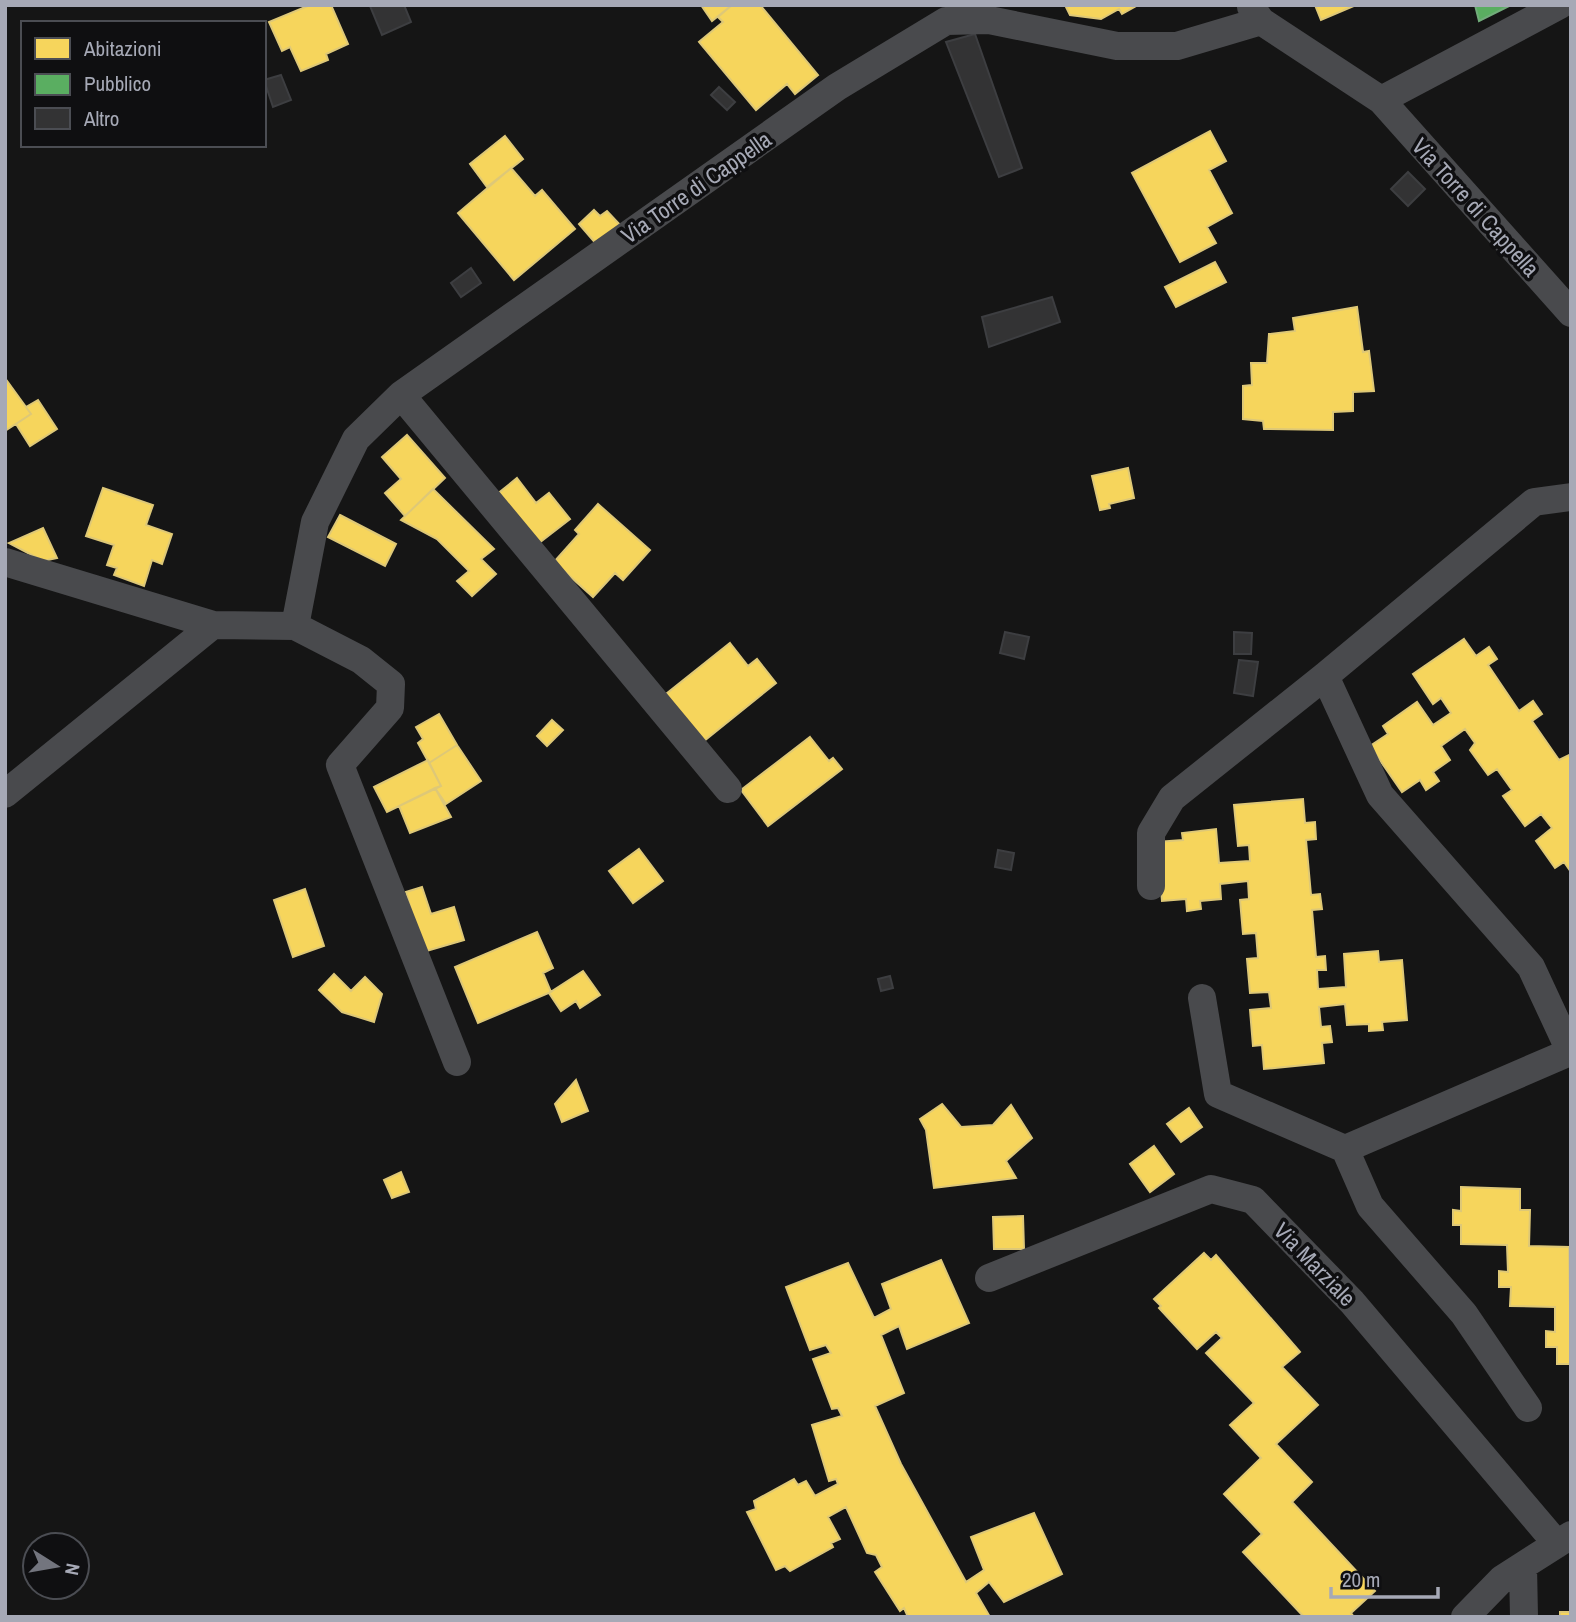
<svg xmlns="http://www.w3.org/2000/svg" width="1576" height="1622" font-family="'Archivo Narrow',sans-serif">
<style>
.homes{fill:#f6d55c;stroke:#dec877;stroke-width:2}
.public{fill:#5aae61;stroke:#71ac7a;stroke-width:2}
.building{fill:#333334;stroke:#3d3e41;stroke-width:2}
.lines{fill:none;stroke-linecap:round;stroke-linejoin:round}
.street{stroke:#494a4d;stroke-width:28}
.labels{text-anchor:middle;dominant-baseline:central;stroke-width:7;stroke-linejoin:round;paint-order:stroke}
.street-label{font-size:23px;fill:#a6a9b6;stroke:#0f0f11}
</style>
<rect width="100%" height="100%" fill="#151515"/>
<path class="homes" d="M310,5H331L348,44L326,54L328,60L301,71L290,47L282,51L269,22Z
M701,5H732L712,21Z
M732,5H760L818,75L795,94L787,84L756,110L699,42L723,22L718,17Z
M1065,5H1138L1122,14L1119,9L1101,19L1070,15Z
M1315,5H1356L1321,20Z
M1210,131L1226,161L1209,170L1232,213L1207,227L1216,243L1180,262L1132,173Z
M505,136L523,159L487,187L470,164Z
M511,168L535,196L542,190L575,229L514,280L458,213Z
M594,210L600,216L607,211L621,226L598,246L579,224Z
M1215,262L1226,282L1176,307L1165,287Z
M1357,307L1363,352L1369,351L1374,391L1353,392V411L1333,412V430L1264,429L1263,421L1243,419V386L1252,385L1251,363H1267L1269,334L1295,331L1293,318Z
M5,378L31,414L5,431Z
M38,400L57,429L30,446L16,424L31,414L26,407Z
M407,435L445,478L405,516L385,493L401,479L382,457Z
M1128,468L1134,498L1109,504L1110,508L1100,510L1092,476Z
M517,478L536,503L549,493L570,519L535,546L496,495Z
M103,488L153,505L146,525L172,534L162,564L152,560L144,586L114,575L117,568L107,565L114,545L86,536Z
M433,489L494,549L481,559L496,574L472,596L457,581L469,571L437,539L401,520Z
M598,504L650,550L623,580L615,573L593,597L554,562L579,534L575,530Z
M340,515L396,544L385,566L328,537Z
M43,528L57,558L43,561L9,543Z
M1464,639L1476,656L1489,647L1497,659L1488,665L1519,711L1533,701L1542,714L1532,721L1559,760L1571,754V872L1564,862L1555,868L1536,841L1552,828L1541,814L1525,826L1503,796L1512,790L1497,769L1488,775L1470,750L1475,743L1465,729L1441,746L1450,760L1433,772L1439,781L1426,790L1420,780L1402,792L1370,746L1388,734L1383,726L1417,702L1433,725L1451,713L1441,698L1433,704L1413,674Z
M730,643L748,666L757,659L776,683L699,745L661,698Z
M439,714L457,745L429,763L418,743L423,739L416,727Z
M552,720L563,730L547,746L537,736Z
M810,737L829,761L833,758L842,769L768,826L741,790Z
M457,745L481,781L446,804L435,788L441,786L429,763Z
M428,760L441,786L387,812L374,787Z
M435,788L451,817L410,833L399,806Z
M1303,799L1305,823L1315,822L1316,839L1306,840L1311,895L1320,894L1322,909L1312,910L1316,957L1325,956L1326,970H1317L1318,989L1346,987L1344,954L1378,951L1379,962L1402,960L1407,1020L1382,1022L1383,1030L1369,1031V1024L1347,1025L1345,1004L1319,1007L1321,1027L1330,1026L1332,1042L1322,1043L1324,1063L1264,1069L1262,1045L1253,1046L1250,1010L1271,1008L1269,992L1250,993L1247,959L1258,958L1256,933L1243,934L1240,900L1249,899L1248,881L1220,884L1221,899L1200,901L1201,909L1187,911L1186,899L1162,901L1157,842L1183,840L1182,833L1216,829L1219,863L1250,861L1249,845L1238,846L1234,805Z
M639,849L663,881L633,903L609,871Z
M422,887L431,914L454,907L464,940L423,952L406,892Z
M305,889L324,946L293,957L274,900Z
M537,932L553,968L543,973L551,992L478,1023L455,967Z
M583,971L600,995L580,1008L576,1001L561,1011L549,993Z
M334,974L351,991L365,977L382,994L374,1022L342,1012L319,990Z
M576,1080L588,1111L562,1122L555,1104Z
M942,1104L961,1127L993,1125L1011,1105L1032,1138L1006,1161L1016,1178L934,1188L926,1130L920,1119Z
M1189,1108L1202,1127L1181,1142L1167,1124Z
M1154,1146L1174,1174L1150,1192L1130,1164Z
M401,1172L409,1192L392,1198L384,1180Z
M1461,1187L1520,1189V1210H1530L1529,1246L1569,1247L1571,1364H1557V1347H1546V1331L1555,1332V1307L1510,1306L1511,1287H1499V1271L1508,1272L1507,1245L1461,1244V1225H1453V1210L1461,1211Z
M1023,1216L1024,1249H994L993,1217Z
M1204,1253L1211,1260L1216,1255L1300,1352L1282,1367L1318,1405L1276,1444L1312,1482L1292,1502L1375,1591L1351,1613L1354,1617H1304L1243,1552L1262,1534L1224,1494L1261,1458L1230,1425L1254,1403L1206,1353L1222,1338L1216,1332L1197,1349L1159,1308L1161,1306L1154,1299Z
M941,1260L969,1323L907,1349L899,1326L881,1335L904,1393L875,1406L901,1464L966,1582L984,1570L971,1537L1034,1513L1062,1574L1004,1602L989,1582L976,1593L990,1617H908L904,1608L900,1611L875,1572L882,1567L876,1555L867,1553L846,1507L828,1517L840,1539L831,1543L833,1547L790,1571L785,1566L776,1570L747,1512L756,1509L754,1501L794,1479L798,1485L806,1481L815,1496L838,1484L836,1479L829,1481L812,1425L842,1416L838,1408L832,1409L813,1359L831,1353L826,1345L810,1350L786,1287L848,1263L874,1318L891,1309L882,1284Z
M1560,1612H1571V1617H1560Z"/>
<path class="public" d="M1475,5H1511L1479,21Z"/>
<path class="building" d="M404,5L411,22L382,35L370,6Z
M975,34L1022,168L999,177L946,42Z
M281,75L291,100L273,107L264,80Z
M719,87L735,102L727,110L711,95Z
M1408,172L1425,189L1408,206L1391,189Z
M471,268L481,283L461,297L451,283Z
M1052,297L1060,322L989,347L982,317Z
M1005,632L1029,637L1024,659L1000,653Z
M1234,632L1252,633L1251,654H1234Z
M1239,660L1258,662L1253,696L1234,693Z
M998,850L1014,853L1011,870L995,867Z
M890,976L893,988L881,991L878,979Z"/>
<g class="lines">
<path class="street" d="M1251,7L1261,21L1381,100L1571,313
M1381,100L1560,5
M401,395L728,789
M5,562L213,625
M295,626L315,522L356,439L401,395L837,87L946,21L989,20L1117,46H1177L1261,21
M1325,676L1380,795L1531,967L1571,1053
M5,794L213,625L295,626L361,660L391,684L390,708L340,765L457,1062
M1151,886V833L1172,798L1325,676L1534,502L1571,497
M1202,998L1218,1094L1345,1149L1570,1052
M1345,1149L1370,1206L1464,1314L1528,1408
M989,1278L1211,1189L1253,1200L1352,1302L1557,1544
M1523,1566L1524,1617
M1465,1617L1502,1579L1571,1535"/>
</g>
<g class="labels">
<g class="street-label">
<text transform="translate(696 187) rotate(-35)">Via Torre di Cappella</text>
<text transform="translate(1476 207) rotate(48)">Via Torre di Cappella</text>
<text transform="translate(1315 1264) rotate(46)">Via Marziale</text>
</g>
</g>
<rect width="1576" height="1622" fill="none" stroke="#a6a9b6" stroke-width="14"/>
<rect x="21" y="21" width="245" height="126" fill="#0f0f11" stroke="#4b4d53" stroke-width="2"/>
<rect x="35" y="38" width="35" height="21" fill="#f6d55c" stroke="#4b4d53" stroke-width="2"/>
<text x="84" y="56" font-size="21" fill="#a6a9b6">Abitazioni</text>
<rect x="35" y="74" width="35" height="21" fill="#5aae61" stroke="#4b4d53" stroke-width="2"/>
<text x="84" y="91" font-size="21" fill="#a6a9b6">Pubblico</text>
<rect x="35" y="108" width="35" height="21" fill="#333334" stroke="#4b4d53" stroke-width="2"/>
<text x="84" y="126" font-size="21" fill="#a6a9b6">Altro</text>
<g transform="translate(56 1566) rotate(101)"><circle r="33" fill="#0f0f11" stroke="#4b4d53" stroke-width="2"/>
<path d="M0-5L12 26L0 18L-12 26Z" fill="#73757e"/>
<text y="-10" font-size="19" font-weight="bold" text-anchor="middle" fill="#a6a9b6">N</text>
</g>
<path d="M1331 1587v10h107v-10" fill="none" stroke="#a6a9b6" stroke-width="3.5"/>
<text x="1342" y="1587" font-size="21" fill="#a6a9b6" stroke="#0f0f11" stroke-width="5" paint-order="stroke">20 m</text>
</svg>
